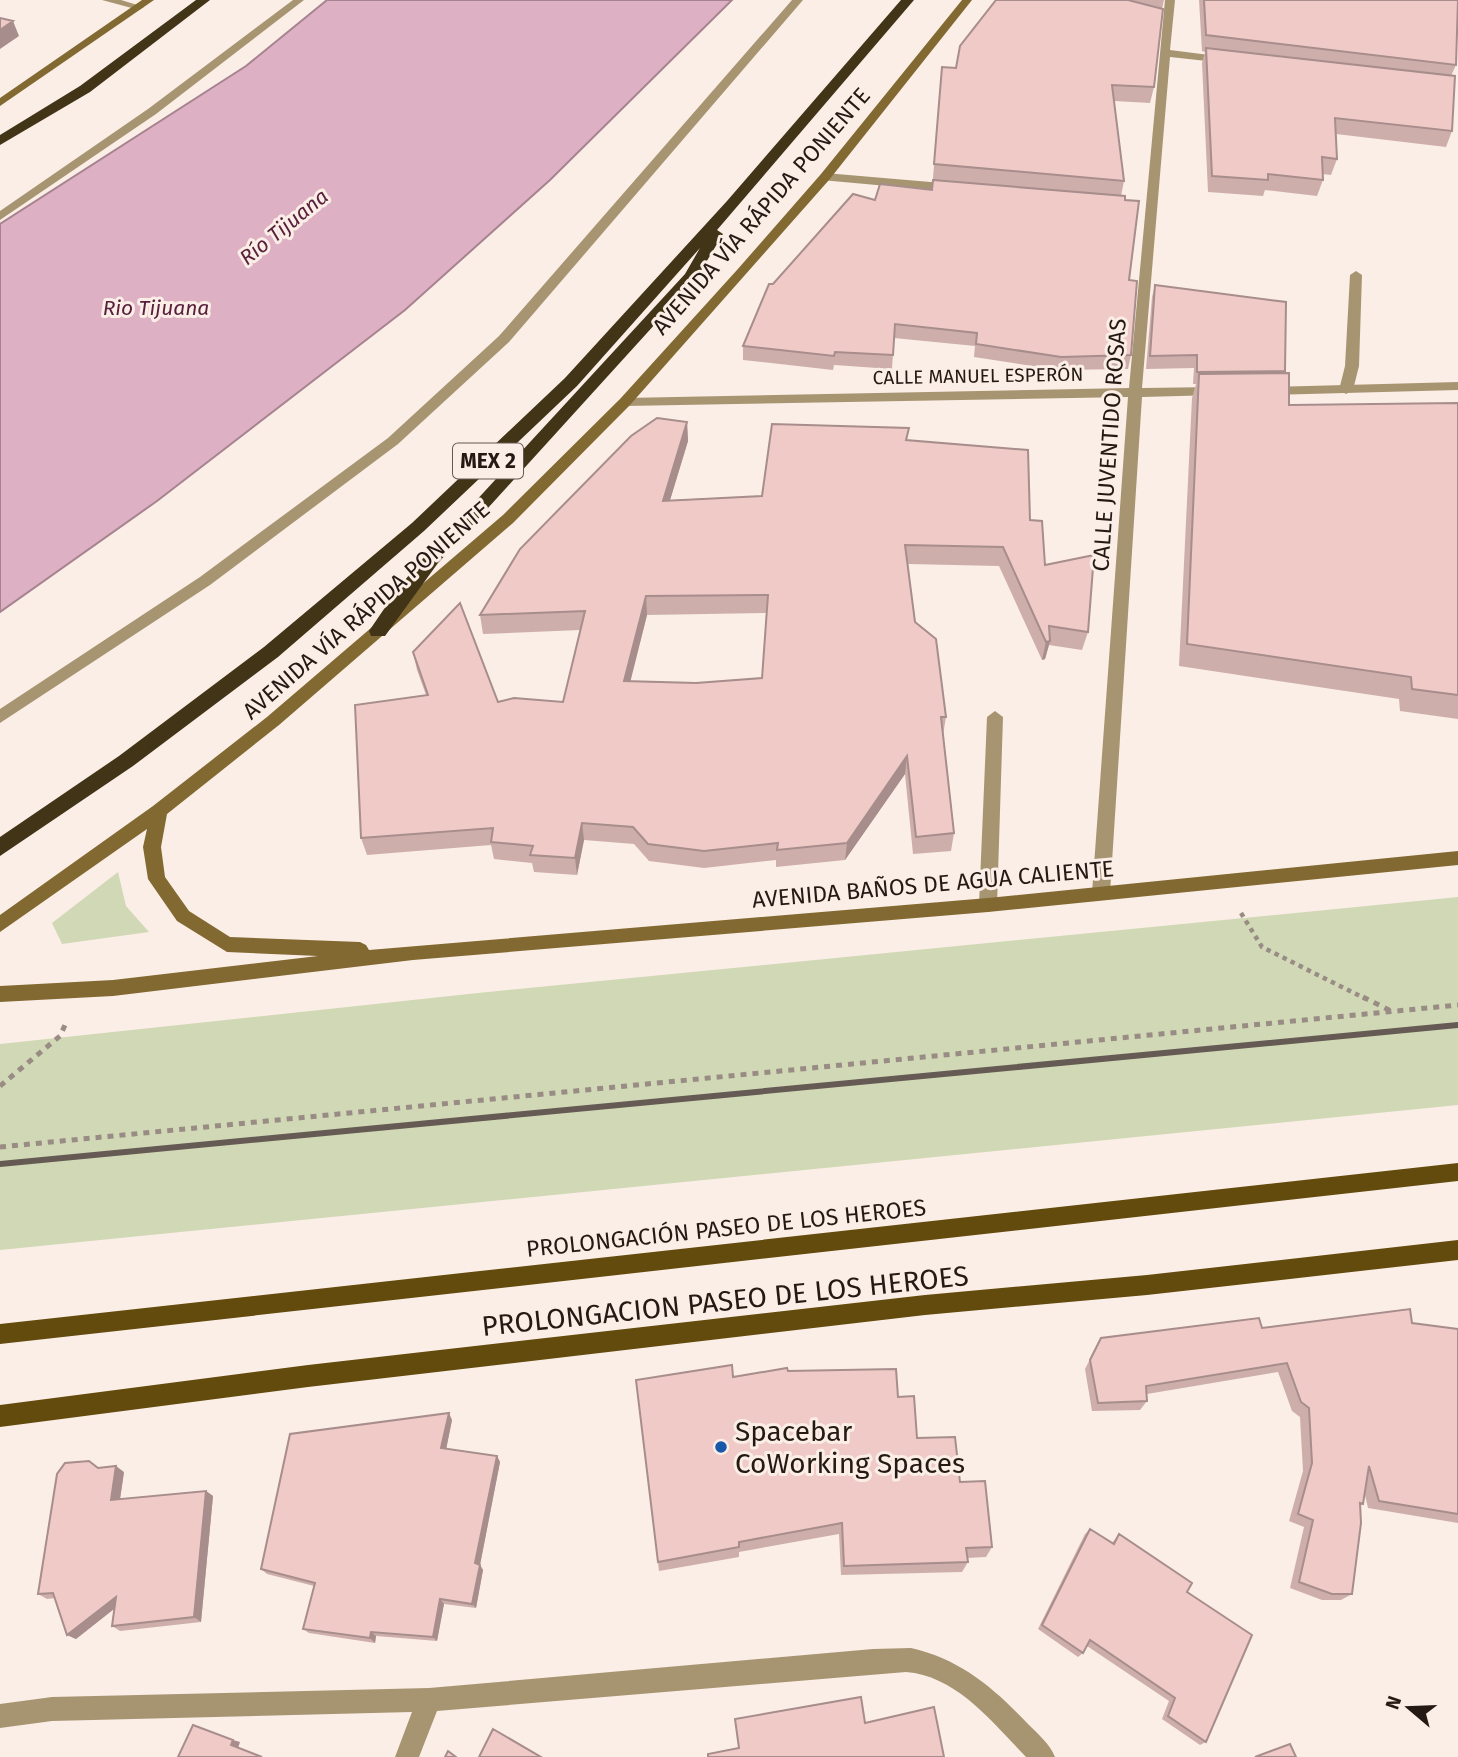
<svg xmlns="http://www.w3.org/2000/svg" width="1458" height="1757" font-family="'Fira Sans',sans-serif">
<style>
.green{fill:#d1d8b5}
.water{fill:#deb0c4;stroke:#a6838f;stroke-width:2}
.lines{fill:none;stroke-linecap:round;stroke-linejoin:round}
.path-far1{stroke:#988c85;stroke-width:4.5;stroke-dasharray:4.5 4.5;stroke-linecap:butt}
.path{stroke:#988c85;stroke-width:5;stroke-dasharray:6 6;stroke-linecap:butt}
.lane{fill:#a79572;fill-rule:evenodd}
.street{fill:#a79572;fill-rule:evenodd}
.secondary{fill:#826931;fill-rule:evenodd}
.primary{fill:#634b0d;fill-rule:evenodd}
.highway{fill:#413417;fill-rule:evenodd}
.rail{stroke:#665a54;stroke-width:6}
.wall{fill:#ceaeab;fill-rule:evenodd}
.shaded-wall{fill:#a78d8b}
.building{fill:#efcac7;stroke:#a78d8b;stroke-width:2;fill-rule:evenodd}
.poi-dot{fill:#1858a8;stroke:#fbeee7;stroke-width:2.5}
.labels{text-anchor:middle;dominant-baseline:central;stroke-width:6;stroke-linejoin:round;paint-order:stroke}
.far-street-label{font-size:19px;fill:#241913;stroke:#fbeee7}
.far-water-label{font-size:21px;font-style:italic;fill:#58203d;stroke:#fbeee7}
.shield{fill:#fbeee7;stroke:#645953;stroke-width:2}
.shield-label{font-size:21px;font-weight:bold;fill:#241913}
.street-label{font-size:23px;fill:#241913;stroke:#fbeee7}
.near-street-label{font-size:28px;fill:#241913;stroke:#fbeee7}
.near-poi-label{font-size:28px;fill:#241913;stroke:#fbeee7;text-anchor:start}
</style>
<rect width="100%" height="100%" fill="#fbeee7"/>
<path class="green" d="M118,872L126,906L149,932L62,944L52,923Z
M1458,897V1105L0,1250V1044L478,993Z"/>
<path class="water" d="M327,0H732L550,180L405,310L157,501L0,612V224L246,66Z"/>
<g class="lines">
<path class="path-far1" d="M1241,913L1262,947L1366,999"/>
<path class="path" d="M1363,997L1391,1011
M0,1086L60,1036L65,1025
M0,1147L1458,1005"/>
<path class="lane" d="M102,0H121L144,7L139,10Z
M293,0H304L156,114L0,220V211L148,109Z
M792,0H803L509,342L398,444L210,585L0,723V709L200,577L388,438L499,336Z
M1356,271L1362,275L1359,366L1353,390L1346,394L1339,390L1345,366L1350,275Z
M995,711L1003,717L997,905L994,910L988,912L982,910L979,905L987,717Z"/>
<path class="street" d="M1165,0H1175L1170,50L1225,57L1230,60L1225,63L1170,57L1142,388L1217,387L1224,391L1217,395L1142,397L1110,893L1107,898L1101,900L1095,898L1092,893L1128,397L625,406L618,402L625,398L1129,388Z
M825,173L954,184L960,188L954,192L821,180L819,177Z
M1458,382V390L1266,395L1259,391L1266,387Z
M911,1648C960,1659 994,1688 1028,1724C1038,1734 1050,1744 1055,1757H1026C993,1723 957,1676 906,1672L437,1711L419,1757H395L412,1712L52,1721L0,1728V1704L52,1697L429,1688L873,1649Z"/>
<path class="secondary" d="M142,0H154L0,106V98Z
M962,0H972L829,180L630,405L513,523L279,725L167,814L161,847L165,877L189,911L230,937L360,942L366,945L369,950L988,898L1458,851V865L988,912L413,960L113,996L0,1002V986L113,980L318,956L227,952L177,921L148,879L143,847L147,829L0,932V915L153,806L267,717L503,515L620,399L737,270L821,174Z"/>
<path class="primary" d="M1458,1163V1181L0,1344V1324Z
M1458,1240V1260L1147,1295L925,1315L308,1387L0,1427V1405L308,1365L925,1295L1147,1275Z"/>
<path class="highway" d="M196,0H210L90,92L0,145V135L80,86Z
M901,0H914L717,230L723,234L696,279L438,563L385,636H371L369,631L399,587L426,555L685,274L700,248L577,386L424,531L278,657L133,766L0,856V837L119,756L264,647L412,523L565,378L727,201Z"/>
<path class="rail" d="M0,1164L1458,1025"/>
</g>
<path class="wall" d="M996,0H1164L1162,9L1154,87L1150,103L1114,101L1124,181L1121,196L1129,280L1131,355L1128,369L1058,370L974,357L975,346L894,338L892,369L834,365L833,370L743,360V346L773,284L875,200L932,190L942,67L956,68Z
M1199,0H1458L1456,65L1451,76L1452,131L1446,147L1336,134L1337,159L1331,175L1323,174V180L1317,196L1265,190L1263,196L1208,192L1202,63L1205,52L1202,51Z
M1155,285L1285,371L1284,373L1289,405L1458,403V719L1400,711L1399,699L1179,666L1192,398L1196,384H1193L1194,368L1146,369L1152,297Z
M687,422L688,441L670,500L762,496L909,428L907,440L1030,520L1045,565L1088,632L1082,650L1049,645L1045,659L1042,660L999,566L908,564L915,622L946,717L943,735L954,833L951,851L913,854L905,774L845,860L776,867V860L704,868L649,861L634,844L584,840L577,875L534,872L532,863L494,859L491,845L367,855L361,838L426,695L417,670L413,652L498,702H563L580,630L483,634L480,615ZM766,613L762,678L696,683L630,681L647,615Z
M1412,1323L1458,1329V1523L1368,1508L1365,1495L1363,1504L1360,1506L1352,1594L1341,1600H1322L1290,1588L1304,1527L1289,1521L1303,1471L1300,1417L1292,1411L1278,1372L1147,1394V1401L1140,1410L1092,1411L1085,1369L1101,1338L1262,1328Z
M788,1371L898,1397L917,1438L960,1482L992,1547L986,1557L967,1558L968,1562L962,1572L841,1575L839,1534L739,1552V1557L659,1571L658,1562L733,1377Z
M452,1420L446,1449L497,1456L500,1462L480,1565L483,1570L476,1608L444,1604L437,1641L376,1636L375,1643L309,1633L303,1629L314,1586L267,1574L261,1569Z
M124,1472L120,1499L206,1491L213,1496L201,1622L120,1631L112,1626L114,1609L76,1639L67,1635L55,1598L47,1599L38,1594Z
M1090,1529L1112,1543L1119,1534L1187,1592L1206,1742L1200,1745L1162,1719L1169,1701L1087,1646L1083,1653L1078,1657L1038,1629L1085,1534Z"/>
<path class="shaded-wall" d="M13,21L19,36L0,49V30Z
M687,422L688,441L664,520L663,501Z
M646,596L647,615L626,699L624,681Z
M1050,641L1045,659L1042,660L1046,642Z
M907,756L905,774L845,860L847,843Z
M582,823L584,840L577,875L575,858Z
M449,1413L452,1420L445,1455L441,1448Z
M497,1456L500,1462L480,1565L483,1570L476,1608L472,1604L475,1563Z
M116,1466L124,1472L119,1506L111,1500Z
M206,1491L213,1496L201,1622L194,1617Z
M116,1597L124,1601L76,1639L67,1635Z
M440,1599L444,1604L437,1641L433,1637Z
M371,1632L376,1636L375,1643L370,1638Z
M233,1740L240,1742L238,1748L231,1745Z"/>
<path class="building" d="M996,0H1128L1163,9L1154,87L1112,85L1124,181L934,164L942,67L956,68L960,46Z
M1204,0H1458L1456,65L1206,35Z
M0,18L13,21L0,30Z
M1206,48L1455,76L1452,131L1335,118L1337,159L1322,157L1323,180L1268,174V180L1212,176Z
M933,180L1125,196V200L1139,201L1129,280L1137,281L1131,355L1061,357L976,344L977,333L895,324L893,355L835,352L834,356L743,346L769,284H773L853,194L875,200L880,184L932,190Z
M1155,285L1286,302L1285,371L1197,372V355L1150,356Z
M1289,373V405L1458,403V695L1412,689L1411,677L1187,644L1199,374Z
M657,418L687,422L663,501L762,496L772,424L909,428L906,440L1028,450L1030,520L1042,521L1045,565L1094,555L1088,632L1049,626L1050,641L1046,642L1003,547L905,545L915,622L936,639L946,717H941L954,833L916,837L907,756L847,843L777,850L778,843L704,851L648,844L633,827L582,823L575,858L530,855L533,846L491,842L493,828L361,838L355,705L428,695L413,652L460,603L498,702L514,698L563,702L585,611L480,615L520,549L631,436ZM768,595L762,678L696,683L624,681L646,596Z
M1410,1309L1412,1323L1458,1329V1514L1379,1501L1369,1466L1363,1504L1360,1503L1361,1523L1352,1594H1332L1299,1582L1313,1520L1298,1514L1312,1463L1309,1408L1301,1402L1287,1363L1146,1386L1147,1401L1098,1403L1090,1360L1101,1338L1259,1318L1262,1328Z
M732,1365L733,1377L787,1368L788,1371L896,1369L898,1397L914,1396L917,1438L955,1437L960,1482L985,1481L992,1547L966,1548L968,1562L844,1566L842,1523L739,1542V1547L658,1562L636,1380Z
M449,1413L441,1448L497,1456L475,1563L480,1565L472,1604L440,1599L433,1637L371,1632L370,1638L303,1629L315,1583L261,1569L290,1434Z
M89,1461L98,1468L116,1466L111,1500L206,1491L194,1617L112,1626L116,1597L67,1635L53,1593L38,1594L57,1474L65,1463Z
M1090,1529L1114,1544L1119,1534L1192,1583L1187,1592L1252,1635L1206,1742L1168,1716L1175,1698L1090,1640L1083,1653L1042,1625Z
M861,1697L865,1723L934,1707L944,1757H708V1754L739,1748L735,1719Z
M193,1725L233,1740L231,1745L262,1757H178Z
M493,1729L541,1757H479Z
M1290,1744L1296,1757H1255Z
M448,1751L456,1757H445Z"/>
<circle class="poi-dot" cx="721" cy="1447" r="7"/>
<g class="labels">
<g class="far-street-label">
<text transform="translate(978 376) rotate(-1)">CALLE MANUEL ESPERÓN</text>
</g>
<g class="far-water-label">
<text transform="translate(284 227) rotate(-39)">Río Tijuana</text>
<text x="156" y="308">Rio Tijuana</text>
</g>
<rect class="shield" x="453" y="443.5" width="70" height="35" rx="5"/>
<g class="shield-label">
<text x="488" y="461">MEX 2</text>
</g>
<g class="street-label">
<text transform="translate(761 211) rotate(-49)">AVENIDA VÍA RÁPIDA PONIENTE</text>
<text transform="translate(1109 445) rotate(-86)">CALLE JUVENTIDO ROSAS</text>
<text transform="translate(366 610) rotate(-41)">AVENIDA VÍA RÁPIDA PONIENTE</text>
<text transform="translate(933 884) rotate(-5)">AVENIDA BAÑOS DE AGUA CALIENTE</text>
<text transform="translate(726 1228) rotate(-6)">PROLONGACIÓN PASEO DE LOS HEROES</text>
</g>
<g class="near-street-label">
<text transform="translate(725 1301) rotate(-6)">PROLONGACION PASEO DE LOS HEROES</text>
</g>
<g class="near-poi-label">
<text x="735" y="1431">Spacebar<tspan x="735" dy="32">CoWorking Spaces</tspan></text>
</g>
</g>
<g transform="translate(1409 1708) rotate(289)" stroke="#fbeee7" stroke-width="5" paint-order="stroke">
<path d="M0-5L12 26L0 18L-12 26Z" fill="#241913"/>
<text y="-10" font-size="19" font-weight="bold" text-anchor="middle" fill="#241913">N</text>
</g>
</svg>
